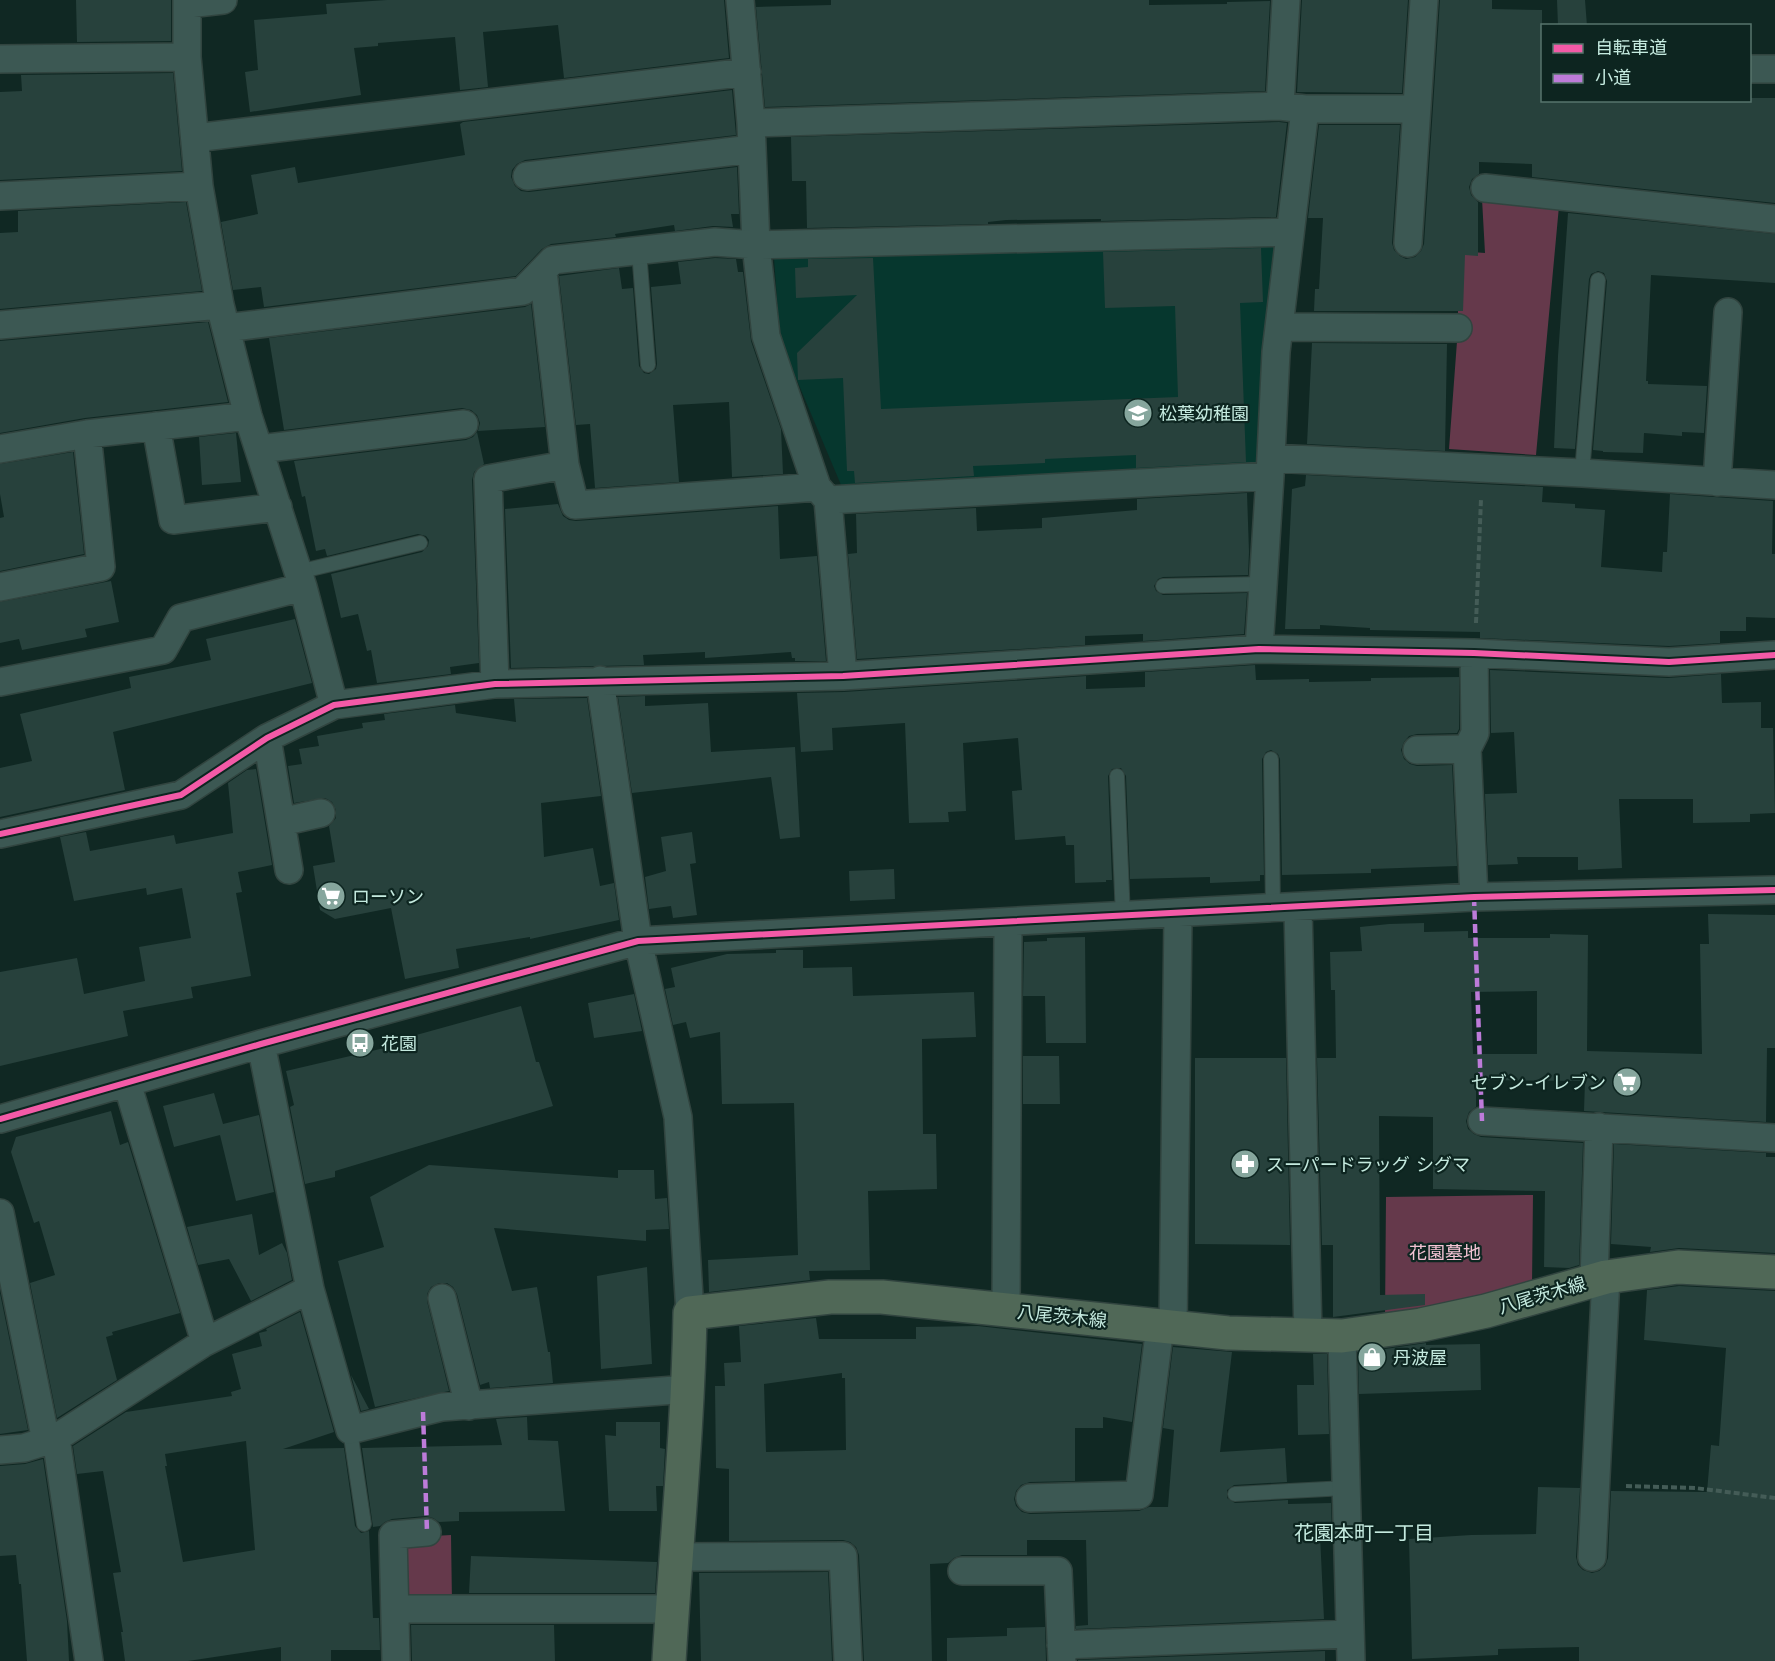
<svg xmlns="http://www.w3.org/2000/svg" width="1775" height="1661" font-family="'Work Sans','Noto Sans JP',sans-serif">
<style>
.built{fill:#06372e}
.green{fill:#65394b}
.building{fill:#27413c;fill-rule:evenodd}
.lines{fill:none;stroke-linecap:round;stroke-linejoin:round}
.service-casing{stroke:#31443f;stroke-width:16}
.minor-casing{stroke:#31443f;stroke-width:30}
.primary-casing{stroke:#31443f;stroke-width:36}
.path{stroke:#445c57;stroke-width:4;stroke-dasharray:6 3;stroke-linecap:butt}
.service{stroke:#3c5853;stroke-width:14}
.minor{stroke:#3c5853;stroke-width:27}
.primary{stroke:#506857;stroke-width:33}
.quiet{stroke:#bd7bd9;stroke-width:4.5;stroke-dasharray:9 4.5;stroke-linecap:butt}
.cycleway-casing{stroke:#0d2520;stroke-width:10}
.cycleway{stroke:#f35aa7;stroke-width:6}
.labels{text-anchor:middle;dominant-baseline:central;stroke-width:4.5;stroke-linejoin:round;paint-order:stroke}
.poi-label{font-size:18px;fill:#c5eadf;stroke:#0d2520;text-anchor:start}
.park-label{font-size:18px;fill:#f4c4d4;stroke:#0d2520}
.street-label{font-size:18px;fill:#c5eadf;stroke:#0d2520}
.neighbourhood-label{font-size:20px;fill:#c5eadf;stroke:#0d2520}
</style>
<rect width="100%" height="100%" fill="#102823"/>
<path class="built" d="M1277,243L1261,464L841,485L780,340L774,258Z"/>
<path class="green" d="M1482,199L1559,206L1536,455L1449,449L1458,328V251L1485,253Z
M1533,1195L1532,1285L1385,1319L1386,1197Z
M451,1535L452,1603H402L400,1538Z"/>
<path class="building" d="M76,0H171V41L77,42Z
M387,0H724L729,58L564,78L558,25L483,32L488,87L460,90L455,37L378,43V46L354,48L361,95L250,112L245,72L258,70L254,20L327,14L326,4Z
M831,0H1149V5L1227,4V2L1270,1L1265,91L765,107L756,7L831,5Z
M1302,0H1408L1402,93L1297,92Z
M1440,0H1492V9L1542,10V100H1749V98H1775V203L1532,177V164L1479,162V174L1472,179L1469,187L1471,195L1478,202V256L1465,255L1463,311H1314L1315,289H1319L1323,218H1308L1319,125H1400L1392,243L1394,250L1400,256L1406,259L1415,257L1421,251L1424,244Z
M1557,0H1585L1587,26H1558Z
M173,73L182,171L0,180V92L22,91L21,75Z
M732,90L736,135L525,160L517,164L512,170L511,177L515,186L521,191L529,192L737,167L739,214H731L733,227L713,226L675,231L674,225L615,234L616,237L551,244L542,249L516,276L264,307L261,287L233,290L221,222L258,214L251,175L295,167L298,183L465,155L460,124L463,122Z
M1279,122L1287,123L1276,217L1101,221V219L1006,220L988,222V224L807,228L806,181H792L791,137Z
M186,202L202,291L0,309V233L18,232V211Z
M1568,213L1775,234V283L1651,275L1646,381H1648V384L1707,386L1704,433L1682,432V436L1644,433L1643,453L1603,452V451L1593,450L1607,281L1604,273L1598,271L1591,274L1589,279L1575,449L1554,448L1558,356Z
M1261,248L1263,302L1240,303L1246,462L1136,468V455L1045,459V463L973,466L974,476L855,483L854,471H847L843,378L798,380L797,353L857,295L796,298L795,268L808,267V259L873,258L881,409L1178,397L1175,306L1105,308L1103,252Z
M715,258L736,259L738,272H743L751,341L781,429L783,474L732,477L729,402L673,405L679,482L595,488L590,424L576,425L559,276L619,268L622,289L633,288L639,366L644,373L649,374L656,369L657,364L651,287L681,284L678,262Z
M531,304L545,427L478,431L480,423L477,415L471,410L462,408L284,430L269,338L525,307Z
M208,322L228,402L85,418L0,433V341Z
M1312,343L1447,344L1445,451L1307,444Z
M477,432L484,464L474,472L472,480L479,663L450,667L451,674L377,683L371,650L367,651L358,614L341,618L331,574L422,552L428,546L429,540L426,536L418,534L327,556L325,549L316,551L305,496L302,497L294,461L466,440L473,437Z
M236,433L241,482L202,485L199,437Z
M73,452L84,554L0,571V518L4,517L0,494V464Z
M1306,475L1543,487L1542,502L1575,504V508L1605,510L1601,567L1662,572L1663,552H1667L1670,494L1773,501L1772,554H1775V618L1746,617V631H1720V643L1669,646L1480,638V632L1370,630V628L1320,625V629H1285L1292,489L1305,486Z
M1247,493L1249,552L1248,575L1163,577L1158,579L1154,586L1156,591L1163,595L1247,593L1244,634L1143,641V634L1085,636V645L857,659L848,554L857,553L856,514L976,508L977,531L1042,528V518L1137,510V499Z
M558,504L563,516L569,520L576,521L778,506L780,559L817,556L826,661H795V658H792L791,652L705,658V652L643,655L644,665L511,668L505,509Z
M111,581L119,622L85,629L87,637L22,650L19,639L0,643V602Z
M295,619L312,683L113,732L125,790L0,817V768L32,761L20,714L131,688L129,677L211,660L206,639Z
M1255,665L1256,680L1309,679V682L1371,681V678L1459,677V729L1457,733L1417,734L1409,736L1404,742L1401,750L1404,759L1410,764L1417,766L1452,765L1457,866L1371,869V873L1282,875L1280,759L1278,754L1271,750L1266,752L1262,759L1264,875H1260V881L1210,883V877L1130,879L1126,776L1121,768L1112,769L1108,776L1112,880H1106V882L1075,883L1074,845H1066L1065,836L1015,840L1012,791L1022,790L1018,738L963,743L966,811L948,812L949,822L909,823L905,723L832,728L833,750L801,752L797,693L844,692L1086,676V689L1145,687V672Z
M1490,670L1668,678L1721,674L1722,703L1761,702V728H1773L1775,813L1750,814V822L1693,823V799H1619L1622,868L1578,870V857H1517L1518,864L1488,865L1485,794L1517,793L1514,732L1491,733Z
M645,696V706L708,703L711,752L795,747L800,837L780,839L771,777L632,793L618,697Z
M587,698L601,796L541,803L544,857L593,848L600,886L614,883L619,920L530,939V937L456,949L459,968L405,979L391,908L335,919L320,910L313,866L335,862L329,826L336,818V810L332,802L325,798L294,803L288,766L302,764L299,749L319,746L317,736L363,728L362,723L385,720L384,714L455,705L456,713L516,722L514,699Z
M256,769L272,865L238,872L242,892L236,893L251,976L191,987L193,998L123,1011L128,1036L0,1066V972L77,958L84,994L145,981L139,947L191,938L182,888L147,895L146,888L74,901L60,837L86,832L90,851L174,835L176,844L233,833L228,783L247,770Z
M692,832L696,863L690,864L697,915L673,918L671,906L649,909L645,877L666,871L661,837Z
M894,869L895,899L850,901L849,871Z
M1708,914L1775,915V1048H1767L1766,1122L1584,1111L1585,1081L1476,1080V1107L1469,1112L1466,1121L1468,1129L1474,1134L1481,1137L1583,1143L1579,1265L1569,1268L1544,1267L1545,1191L1433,1189V1117L1379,1116L1380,1295L1425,1294V1305L1333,1317V1245H1322L1317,1058H1336L1335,990H1331L1330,952L1362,951L1360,927L1389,924L1424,923V932L1468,931V938H1550V934L1588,935L1587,1051L1702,1054L1700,944H1709ZM1537,991V1054H1473L1471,992Z
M1085,937L1086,1043H1046L1045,996H1023L1024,942L1047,941V938Z
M776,950H803V968L852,967L853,996L974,992L976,1037L922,1039L923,1134H936L937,1189L868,1191L870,1270L809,1271L810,1280L709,1292L708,1260L798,1255L794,1103L722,1104L720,1032L690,1038L686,1022L673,1025L665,989L675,987L671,968L727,954L776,953Z
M634,994L642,1031L594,1038L588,1003Z
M521,1006L536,1062H539L553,1106L335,1171V1177L305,1184L290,1107L294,1105L286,1071L393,1046L391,1042Z
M1023,1056H1059L1060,1104H1023Z
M1195,1058H1286L1290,1245L1195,1244Z
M214,1093L223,1124L259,1115L274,1192L236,1201L220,1135L174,1147L163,1106Z
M111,1111L120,1145L128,1142L180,1313L112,1332L113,1335L106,1337L117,1380L57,1418L30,1283L55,1275L39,1221L34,1223L11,1152L16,1137Z
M1614,1144L1766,1153V1157H1775V1253L1679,1248L1650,1252L1651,1247L1611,1244Z
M429,1165L618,1178V1170H654L655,1199L667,1198L669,1229L646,1230V1241L494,1228L512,1291L537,1287L548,1352H550L553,1383L490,1388L489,1382L480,1385L457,1294L453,1287L447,1283H439L431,1287L427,1294V1301L449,1391L375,1407L338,1261L384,1247L370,1197Z
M252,1214L259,1255L282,1243L287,1253L292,1280L251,1301L229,1259L198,1265L187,1227Z
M647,1267L652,1364L601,1369L597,1276Z
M1679,1286L1775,1291V1661H1579V1647L1498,1649V1655L1412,1659L1409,1539L1471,1535L1536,1534L1538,1487L1580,1488L1576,1557L1578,1565L1583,1570L1592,1573L1599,1571L1605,1566L1608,1558L1611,1491L1707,1492L1711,1445L1719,1446L1726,1348L1644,1340L1647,1290Z
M0,1293L28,1430L0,1434Z
M300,1312L334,1432L283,1449L344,1448L355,1526L361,1533L369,1531L373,1618H379L380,1650H331V1661H281V1647L188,1661H125L121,1632H123L113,1573L121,1572L103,1471L77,1474L73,1446L126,1412L232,1396L231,1392L241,1389L232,1354L262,1346L259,1333L267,1331L266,1329ZM246,1441L255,1550L183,1562L165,1466H167L165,1454Z
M816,1318L819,1339H916V1327L978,1326L1142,1344L1132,1422L1103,1417V1428H1075V1481L1030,1482L1021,1485L1016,1491L1014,1499L1016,1506L1022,1512L1030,1514L1139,1511L1149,1507H1168L1174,1430L1163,1428L1173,1347L1232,1352L1220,1452L1285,1448L1287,1482L1234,1485L1227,1490V1498L1235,1503L1288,1500V1504L1331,1503L1332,1534L1320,1535L1324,1619L1076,1629V1626L1088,1625L1086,1540H1027V1555H962L954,1558L948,1563L930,1564L932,1661H864L859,1555L856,1547L850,1542L843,1540L729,1541V1469L716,1468L715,1386H725L724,1363L741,1362L739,1326ZM842,1373V1378H845L846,1450L766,1452L764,1384Z
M1426,1343V1345L1480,1344L1481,1390L1359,1394L1358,1353Z
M1313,1354H1327L1329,1434L1298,1435L1297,1385H1314Z
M351,1375L369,1409L361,1411Z
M527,1417L528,1440L558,1441L565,1511L459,1512V1521L439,1522L433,1518L426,1516L392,1519L385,1522L380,1526L373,1527L362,1448L502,1445L496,1419Z
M616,1422H660V1448L665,1449L663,1486H656L657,1511H609L605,1435L616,1436Z
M43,1459L67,1621L69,1661H27L21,1584H19L16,1555L0,1556V1466L25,1464Z
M471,1556L657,1562L655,1593H469Z
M828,1572L832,1661H701L699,1573Z
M411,1625H554L555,1661H412Z
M1045,1627L1046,1661H947V1638L1007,1636V1628Z
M1325,1651V1661H1078V1660Z"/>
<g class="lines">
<g class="service-casing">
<path id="service" d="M639,251L648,365
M1582,473L1598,280
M298,572L420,543
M1163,586L1263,584
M1271,759L1273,909
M1117,776L1123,917
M350,1430L364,1524
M1235,1494L1346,1488"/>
</g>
<g class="minor-casing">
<path id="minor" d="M187,0V57L199,186L220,305L248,416L303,587L334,705
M740,0L751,123L756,245L766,336L817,487L828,500L843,676
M188,4L223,0
M0,59L187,57
M1750,69H1775
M1280,106L1286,0
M1305,109H1416
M751,123L1280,106L1305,109L1276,352L1270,476L1259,649
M195,138L747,72
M527,176L752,149
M1485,188L1775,219
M0,196L199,186
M1408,243L1424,0
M0,325L220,305
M1279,327L1458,328
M226,328L523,291L553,260L715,242L756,245L1289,232
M156,426L173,520L278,507
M0,449L87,434L248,416
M260,449L464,424
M1271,458L1582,473L1775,485
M565,465L575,505L817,487
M1717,482L1728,312
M828,500L1270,476
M0,587L101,567L87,434
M600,680L638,941L678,1117L690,1313
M0,682L163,650L181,618L303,587
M495,684L488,479L565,465L543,271
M267,738L289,870
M1467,749L1474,897
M1417,750L1467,749L1475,733L1474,653
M281,822L321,813
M0,834L181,795L267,738L334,705L495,684L843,676L1259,649L1474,653L1669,662L1775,655
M1298,908L1308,1335
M127,1083L205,1342
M0,1119L261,1044L638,941L1474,897L1775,890
M1482,1121L1775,1138
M0,1213L46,1441
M1594,1280L1599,1127
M310,1289L350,1430L442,1407L689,1389
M442,1298L469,1406
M1006,1311L1008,922
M1173,1328L1178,914
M1342,1336L1351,1661
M56,1438L89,1661
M0,1450L24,1448L56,1438L205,1342L310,1289L261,1044
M1030,1498L1139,1495L1160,1326
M675,1557L843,1556L848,1661
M1592,1557L1606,1277
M962,1571H1058L1062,1661
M395,1609H672
M1061,1645L1349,1634
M396,1661L393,1535L427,1532"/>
</g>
<g class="primary-casing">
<path id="primary" d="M669,1661C676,1545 688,1429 690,1313L830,1297H882L1228,1333L1342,1336L1421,1325L1486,1311L1606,1277L1678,1267L1775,1272"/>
</g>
<path class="path" d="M1476,623L1481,499
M1626,1486L1695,1488L1775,1498"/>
<use href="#service" class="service"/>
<use href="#minor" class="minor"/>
<use href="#primary" class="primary"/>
<path class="quiet" d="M1474,897L1482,1121
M423,1412L427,1532"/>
<g class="cycleway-casing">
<path id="cycleway" d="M0,834L181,795L267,738L334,705L495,684L843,676L1259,649L1474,653L1669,662L1775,655
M0,1119L261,1044L638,941L1474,897L1775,890"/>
</g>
<use href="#cycleway" class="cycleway"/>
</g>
<defs>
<g id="school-disc" transform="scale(1.5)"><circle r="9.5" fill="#86a69d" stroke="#0d2520"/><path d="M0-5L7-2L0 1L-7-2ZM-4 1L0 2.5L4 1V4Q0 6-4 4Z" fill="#fff"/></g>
<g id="supermarket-disc" transform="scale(1.5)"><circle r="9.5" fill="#86a69d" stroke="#0d2520"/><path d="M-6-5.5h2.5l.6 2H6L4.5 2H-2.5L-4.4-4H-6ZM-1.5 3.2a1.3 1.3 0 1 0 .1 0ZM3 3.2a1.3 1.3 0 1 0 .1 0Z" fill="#fff"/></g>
<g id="bus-disc" transform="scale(1.5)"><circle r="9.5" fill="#86a69d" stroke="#0d2520"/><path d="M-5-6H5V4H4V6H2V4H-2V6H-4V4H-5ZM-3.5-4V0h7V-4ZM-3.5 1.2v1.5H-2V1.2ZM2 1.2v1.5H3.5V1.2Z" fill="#fff"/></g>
<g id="pharmacy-disc" transform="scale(1.5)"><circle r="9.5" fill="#86a69d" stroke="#0d2520"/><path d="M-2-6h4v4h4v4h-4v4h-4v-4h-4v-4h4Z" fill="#fff"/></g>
<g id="shop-disc" transform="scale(1.5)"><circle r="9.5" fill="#86a69d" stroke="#0d2520"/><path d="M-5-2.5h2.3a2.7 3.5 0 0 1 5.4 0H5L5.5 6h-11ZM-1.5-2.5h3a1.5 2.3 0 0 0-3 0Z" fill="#fff"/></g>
</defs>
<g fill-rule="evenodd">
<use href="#school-disc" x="1138" y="413"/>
<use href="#supermarket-disc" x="331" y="896"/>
<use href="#bus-disc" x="360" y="1043"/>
<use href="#supermarket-disc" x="1627" y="1082"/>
<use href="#pharmacy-disc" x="1245" y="1164"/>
<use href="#shop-disc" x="1372" y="1357"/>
</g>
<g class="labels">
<g class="poi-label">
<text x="1159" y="413">松葉幼稚園</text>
<text x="352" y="896">ローソン</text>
<text x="381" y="1043">花園</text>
<text x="1606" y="1082" text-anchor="end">セブン-イレブン</text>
<text x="1266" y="1164">スーパードラッグ シグマ</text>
<text x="1393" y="1357">丹波屋</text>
</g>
<g class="park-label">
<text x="1445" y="1252">花園墓地</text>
</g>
<g class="street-label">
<text transform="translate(1542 1295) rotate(-16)">八尾茨木線</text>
<text transform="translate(1062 1316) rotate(6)">八尾茨木線</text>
</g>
<g class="neighbourhood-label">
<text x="1364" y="1533">花園本町一丁目</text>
</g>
</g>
<rect x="1541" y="24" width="210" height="78" fill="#0d2520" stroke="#57746c" stroke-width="1.5"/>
<rect x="1553" y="44" width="30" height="9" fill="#f35aa7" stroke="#57746c" stroke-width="1.5"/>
<text x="1595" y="54" font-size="18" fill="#c5eadf">自転車道</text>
<rect x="1553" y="74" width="30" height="9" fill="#bd7bd9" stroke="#57746c" stroke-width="1.5"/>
<text x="1595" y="84" font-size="18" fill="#c5eadf">小道</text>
</svg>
